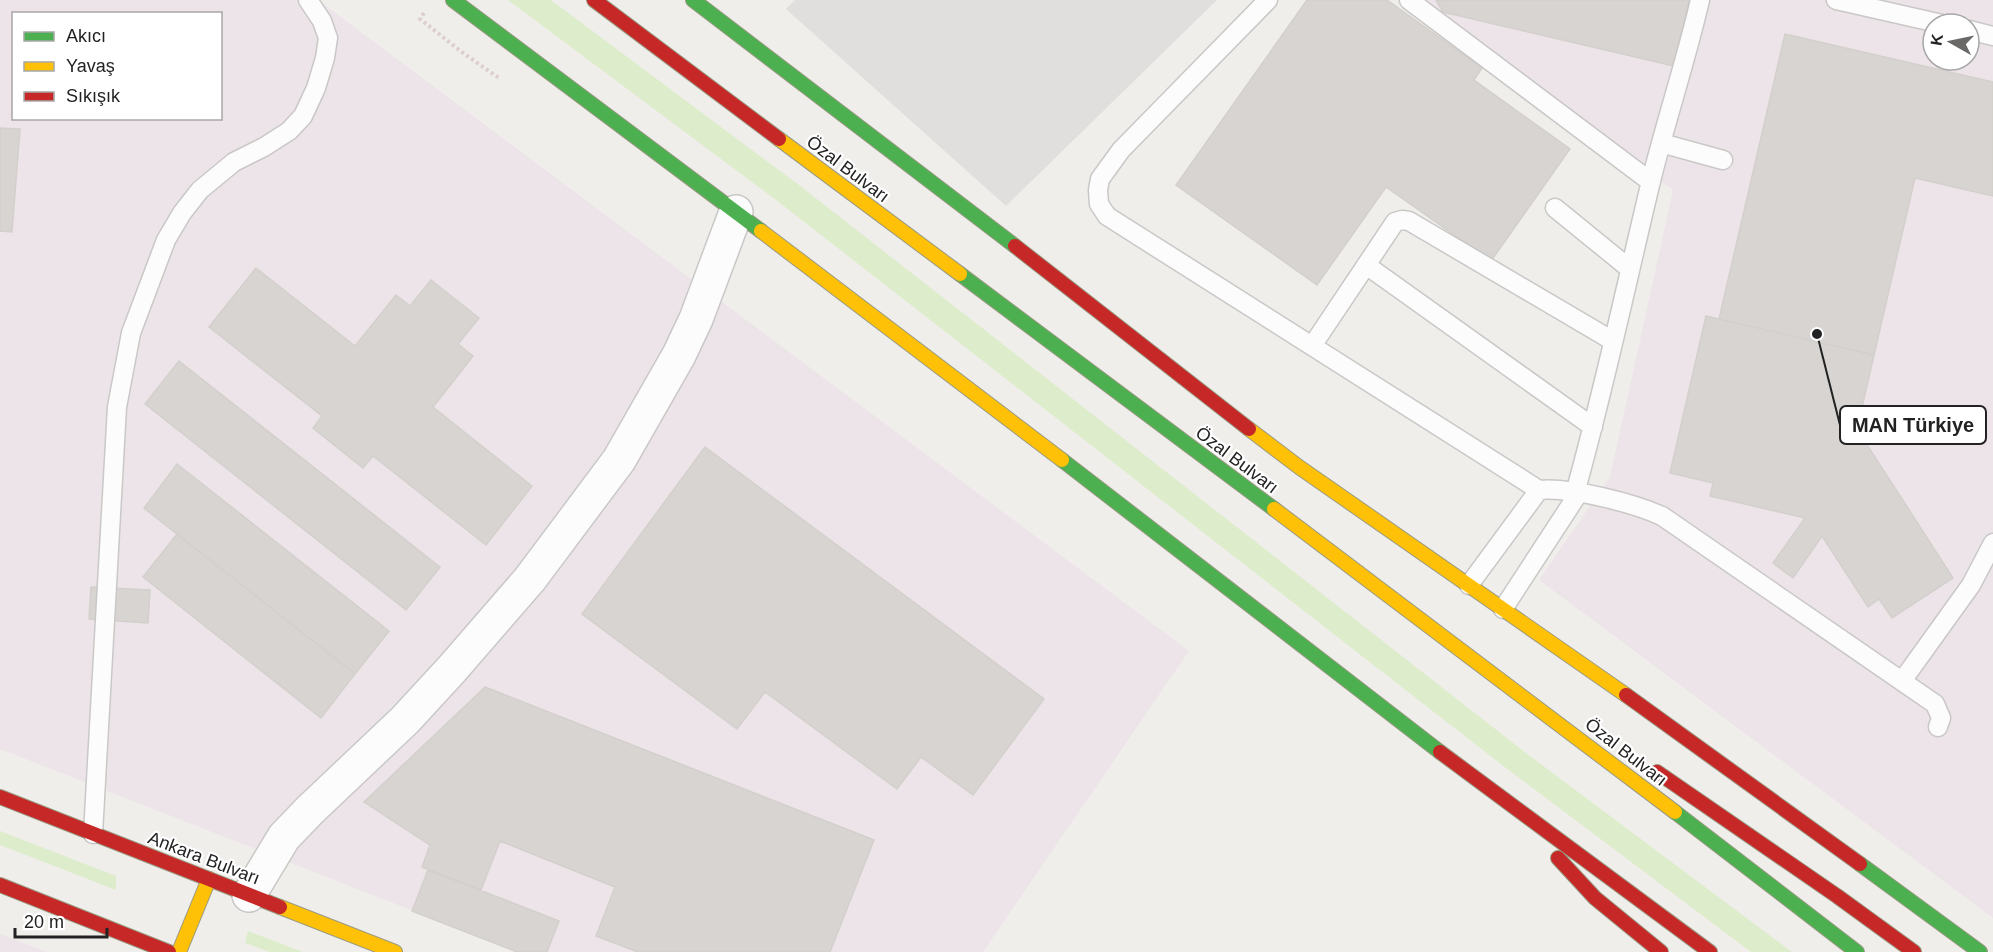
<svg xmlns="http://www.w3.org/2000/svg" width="1993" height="952" font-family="Helvetica,sans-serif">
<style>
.industrial{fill:#ede4e9;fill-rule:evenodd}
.grass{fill:#ddeccb}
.parking{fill:#e0dfde}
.building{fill:#d7d4d2;stroke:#d3d0cc;stroke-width:1.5}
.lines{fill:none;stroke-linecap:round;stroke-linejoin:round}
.lane-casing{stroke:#c9c8c7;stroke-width:21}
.street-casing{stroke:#c9c8c7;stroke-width:36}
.fast-casing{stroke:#999a82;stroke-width:16}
.slow-casing{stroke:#999a82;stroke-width:16}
.jam-casing{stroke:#999a82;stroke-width:16}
.path{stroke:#dccecd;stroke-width:4;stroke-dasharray:3 3;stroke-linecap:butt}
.lane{stroke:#fdfcfc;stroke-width:18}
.street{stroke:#fdfcfc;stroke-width:33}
.fast{stroke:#4caf50;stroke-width:14}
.slow{stroke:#ffc107;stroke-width:14}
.jam{stroke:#c62828;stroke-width:14}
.labels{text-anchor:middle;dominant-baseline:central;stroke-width:4.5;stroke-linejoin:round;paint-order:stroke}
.street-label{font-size:18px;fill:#222;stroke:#fff}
.leader{fill:none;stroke:#222;stroke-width:2}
.callout-dot{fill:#222;stroke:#fff;stroke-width:2}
.callout{fill:#fff;stroke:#222;stroke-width:2}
.callout-label{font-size:20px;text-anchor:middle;font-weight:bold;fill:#222}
</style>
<rect width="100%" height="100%" fill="#f0eeeb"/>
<path class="industrial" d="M0,0H318L1189,651L983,952H518L0,749ZM14,14H220V118H14Z
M1413,0H1993V918L1539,580L1610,477L1673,190ZM1933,24H1969V60H1933Z
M0,934L47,952H0Z"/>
<path class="grass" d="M508,0H551L799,185L1526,753L1792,952H1751L1502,765L776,200Z
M0,831L116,876V890L0,845Z
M248,931L303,952H270L245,943Z"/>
<path class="parking" d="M795,0H1217L1006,206L786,9Z"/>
<path class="building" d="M1307,0H1387L1482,68L1474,80L1570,149L1491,261L1386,187L1317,285L1176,185Z
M1436,0H1689L1674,66L1443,12Z
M1785,34L1993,82V196L1915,178L1874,355L1719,319Z
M0,128L20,129L12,232L0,231Z
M256,268L355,346L396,295L410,306L431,280L479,318L458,344L473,356L433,407L532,486L486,545L373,456L363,468L313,428L322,416L209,327Z
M1706,316L1874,355L1854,442L1862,437L1953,578L1892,618L1879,599L1868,607L1822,536L1793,578L1773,563L1805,518L1710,496L1713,483L1670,473Z
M179,361L440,567L406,610L145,404Z
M705,447L1044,699L973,795L921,757L897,789L765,692L737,729L582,614Z
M177,464L389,631L355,674L144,508Z
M177,534L355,674L321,718L143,577Z
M91,587L150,590L148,623L89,619Z
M485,687L874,840L830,952H638L596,936L615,887L500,841L481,890L422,867L430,845L364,802Z
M428,870L559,921L547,952H517L412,911Z"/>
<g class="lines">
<g class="lane-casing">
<path id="lane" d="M1268,0L1121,150L1100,179L1098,190L1099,204L1107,216L1539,490
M1409,0L1651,182
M1836,0L1942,24
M1969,30L1993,36
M1661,143L1723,160
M1555,208L1630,269
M1366,265L1593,427
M1312,346L1395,222L1402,220L1409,221L1613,341
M1575,493C1604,390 1626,285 1651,181C1666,120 1686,61 1700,0
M1469,585L1539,490C1571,487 1633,503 1662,516L1935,704L1941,718L1938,727
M1503,609L1578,494
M1902,681L1971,585L1993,543
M93,834L117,407L131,333L166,240L182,213L200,190L234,162L264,147L289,131L303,116L316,88L325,58L328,38L322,21L308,0"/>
</g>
<g class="street-casing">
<path id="street" d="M249,895L284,837L310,810L405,720L452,669L530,579L619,460L679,355L696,319L736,212"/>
</g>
<g class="fast-casing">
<path id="fast" d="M453,0L761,231
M693,0L1015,246
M960,274L1274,509
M1062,460L1440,752
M1675,812L1857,952
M1860,864L1980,952"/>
</g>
<g class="slow-casing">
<path id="slow" d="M779,139L960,274
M761,231L1062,460
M1249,429L1299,467L1626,695
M1274,509L1675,812
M280,907L395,952
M179,952L209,879"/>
</g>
<g class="jam-casing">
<path id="jam" d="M594,0L779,139
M1015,246L1249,429
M1626,695L1860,864
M1440,752L1710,952
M1657,772L1837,896L1914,952
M0,797L280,907
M1558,858L1595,898L1661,952
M0,885L169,952"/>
</g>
<path class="path" d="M424,13L420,19L463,53L499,78"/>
<use href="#lane" class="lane"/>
<use href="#street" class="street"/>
<use href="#fast" class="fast"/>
<use href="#slow" class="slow"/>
<use href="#jam" class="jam"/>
</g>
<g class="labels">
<g class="street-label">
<text transform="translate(848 169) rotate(37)">Özal Bulvarı</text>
<text transform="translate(1237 460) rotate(37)">Özal Bulvarı</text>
<text transform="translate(1626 752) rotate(38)">Özal Bulvarı</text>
<text transform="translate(204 858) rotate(21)">Ankara Bulvarı</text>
</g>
</g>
<path class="leader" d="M1817 334L1840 425"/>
<circle class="callout-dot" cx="1817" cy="334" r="6"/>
<rect class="callout" x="1840" y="406" width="146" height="38" rx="6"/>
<g class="callout-label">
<text x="1913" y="432">MAN Türkiye</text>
</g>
<rect x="12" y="12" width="210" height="108" fill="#ffffff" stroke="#a7a7a7" stroke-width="1.5"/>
<rect x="24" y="32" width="30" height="9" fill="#4caf50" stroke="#a7a7a7" stroke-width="1.5"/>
<text x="66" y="42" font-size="18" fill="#222222">Akıcı</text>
<rect x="24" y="62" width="30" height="9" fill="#ffc107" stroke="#a7a7a7" stroke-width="1.5"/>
<text x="66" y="72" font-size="18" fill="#222222">Yavaş</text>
<rect x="24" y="92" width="30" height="9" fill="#c62828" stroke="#a7a7a7" stroke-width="1.5"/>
<text x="66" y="102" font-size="18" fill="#222222">Sıkışık</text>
<g transform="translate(1951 42) rotate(279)"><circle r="28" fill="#ffffff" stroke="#a7a7a7" stroke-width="1.5"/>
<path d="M0-4.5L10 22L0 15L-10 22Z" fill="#6a6968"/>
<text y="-9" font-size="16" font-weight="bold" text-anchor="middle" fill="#222222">K</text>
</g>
<path d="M15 928v9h92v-9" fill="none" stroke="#222222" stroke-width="3"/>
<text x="24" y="928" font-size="18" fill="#222222" stroke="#ffffff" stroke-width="4.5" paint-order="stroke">20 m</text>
</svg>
